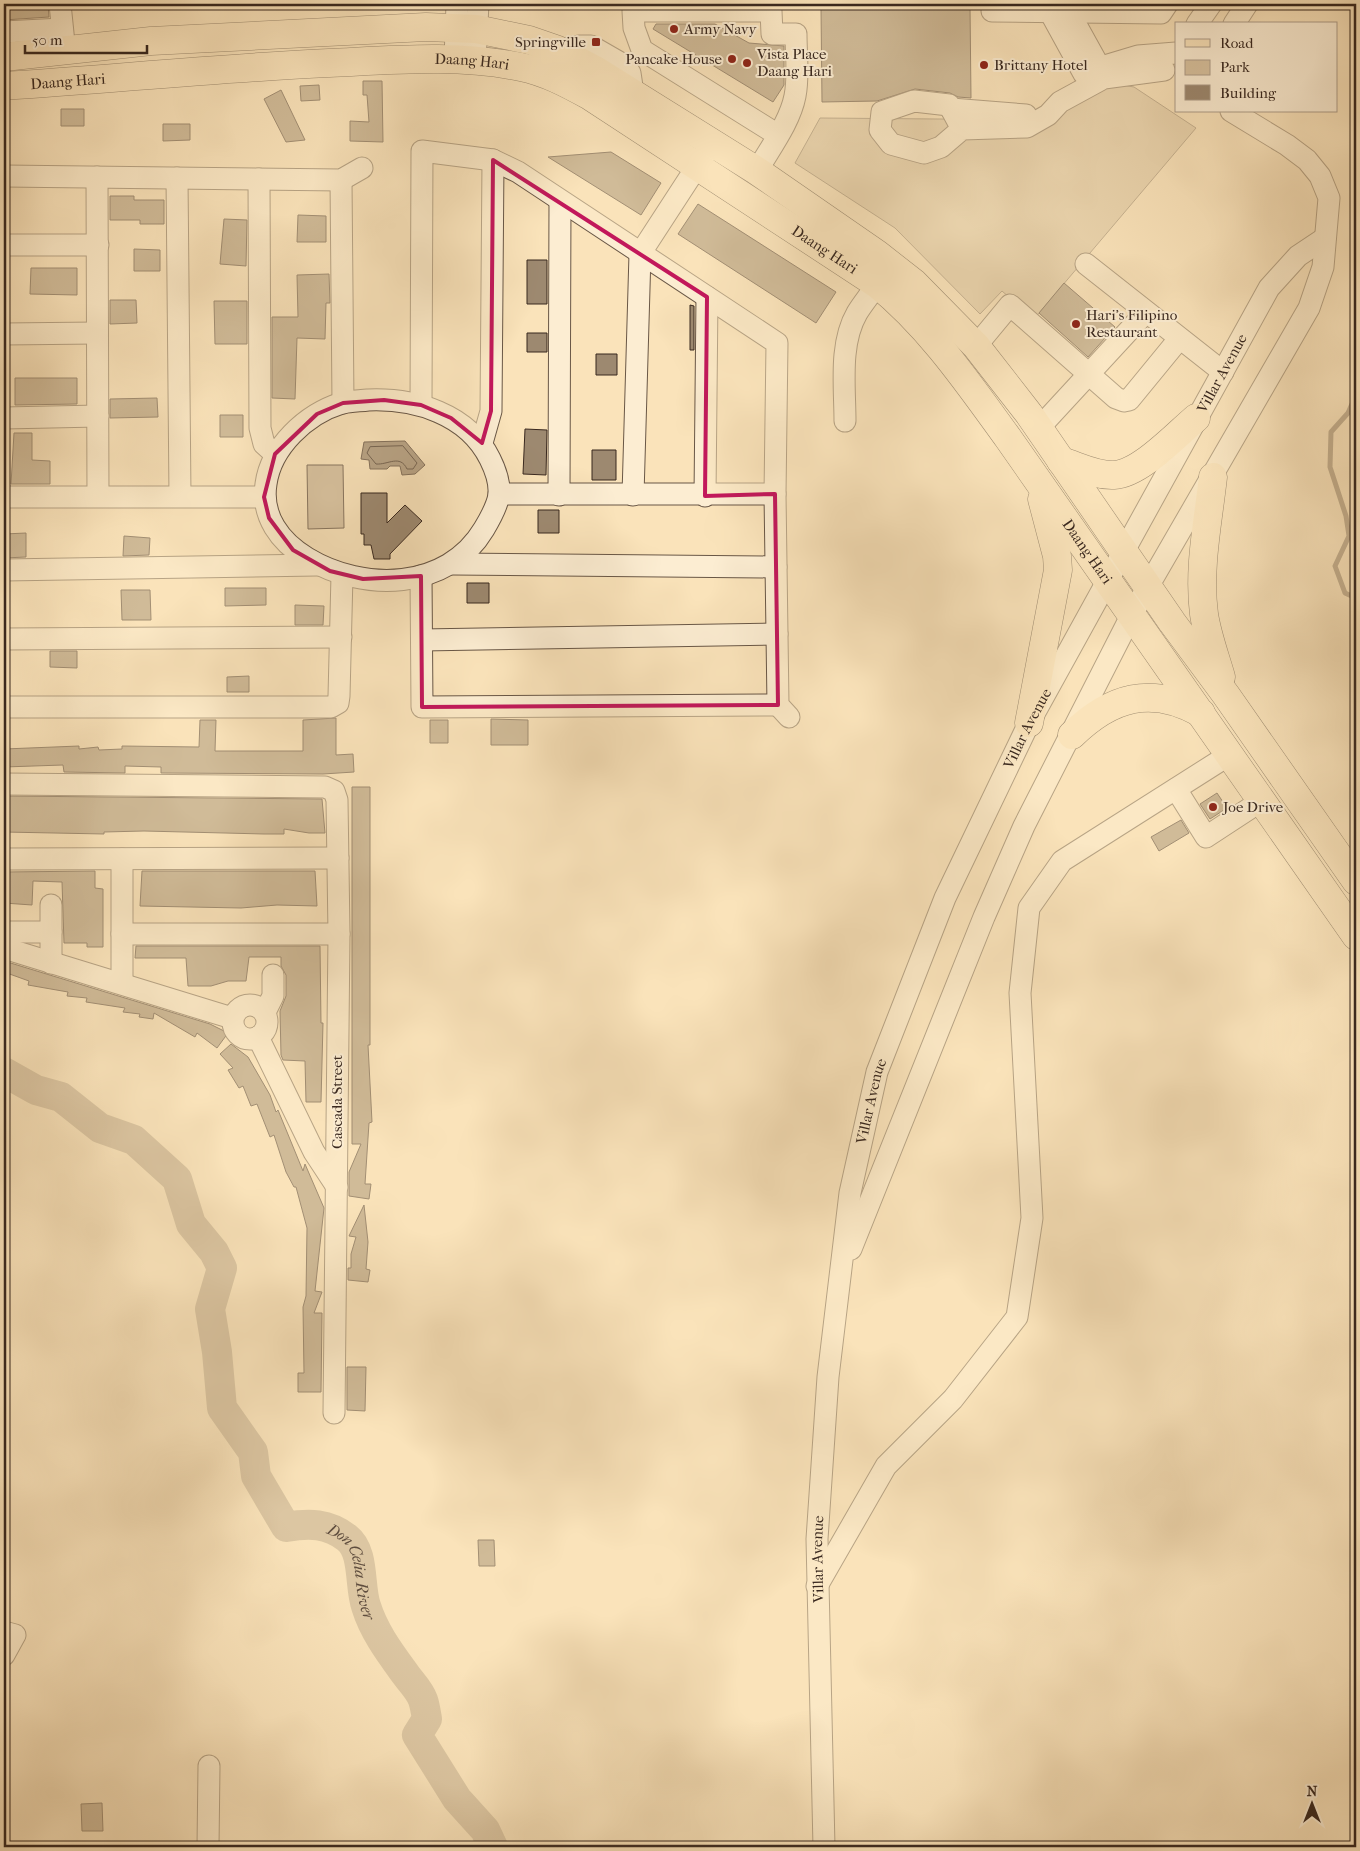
<svg xmlns="http://www.w3.org/2000/svg" width="1360" height="1851" font-family="'IM FELL French Canon',serif">
<style>
.green{fill:#d9c3a0;stroke:#897660}
.water{fill:#b8a385;stroke:#85725c}
.lines{fill:none;stroke-linecap:round;stroke-linejoin:round}
.shore{stroke:#786652;stroke-width:1}
.stream{stroke:#85725c;stroke-width:5}
.river{stroke:#b8a385;stroke-width:30}
.building{fill:#9d8970;stroke:#39281f}
.minor-casing{stroke:#695746;stroke-width:23}
.major-casing{stroke:#39281f;stroke-width:29}
.minor{stroke:#fcedd2;stroke-width:21}
.major{stroke:#fae3ba;stroke-width:28}
.marked{fill:none;stroke:#c2185b;stroke-width:4;stroke-linejoin:round}
.poi-dot{fill:#8f2418;stroke:#fcedd2;stroke-width:2}
.labels{text-anchor:middle;dominant-baseline:central;stroke-width:4;stroke-linejoin:round;paint-order:stroke}
.poi-label{font-size:15px;fill:#39281f;stroke:#fcedd2;text-anchor:start}
.street-label{font-size:15px;fill:#39281f;stroke:#fcedd2}
.water-label{font-size:16px;font-style:italic;fill:#5f4d3e;stroke:#fcedd2}
</style>
<rect width="100%" height="100%" fill="#fae3ba"/>
<filter id="stains"><feTurbulence type="fractalNoise" baseFrequency=".004" numOctaves="4"/><feColorMatrix values="0 0 0 0 .2 0 0 0 0 .09 0 0 0 0 .02 0 0 0 .5 -.17"/></filter>
<radialGradient id="worn" r=".72"><stop offset=".6" stop-color="#630" stop-opacity="0"/><stop offset="1" stop-color="#630" stop-opacity=".3"/></radialGradient>
<path class="green" d="M1111,83L1134,87L1196,128L1034,319L1002,291L980,314L895,228L795,163L820,118L1057,120L1070,102Z
M307,465H343L344,528L308,529Z"/>
<path class="water" d="M405,441L425,465L415,474L402,475L400,466H390L387,469H370L369,460L361,459L364,442Z"/>
<g class="lines">
<path class="shore" d="M403,446L417,463L413,469H407C400,454 388,465 376,464L367,453L370,447Z"/>
<path class="stream" d="M1356,395L1348,413L1331,432L1330,467L1346,516L1349,536L1335,566L1345,593L1356,598"/>
<path class="river" id="s1" d="M4,1072L36,1090L61,1097L100,1128L134,1140L177,1179L191,1224L214,1252L222,1268L210,1309L217,1352L222,1408L253,1452L256,1476L286,1527C309,1523 328,1523 347,1538C365,1552 359,1586 366,1606C374,1632 390,1653 406,1675C411,1682 420,1691 423,1700C425,1706 426,1713 427,1719L417,1735L457,1799L485,1830L493,1847"/>
</g>
<path class="building" d="M4,4H48L49,17L4,20Z
M970,8L971,98L958,97L950,93L915,89L877,101L822,102L821,9Z
M656,24H715L749,43L784,46V85L773,102L653,29Z
M363,81H382L383,142L350,141V121L369,122L367,95H363Z
M319,85L320,100L301,101L300,86Z
M281,90L305,140L286,142L264,99Z
M61,109H84V126H61Z
M163,124H190V140L163,141Z
M611,152L661,183L641,215L548,157Z
M110,196H134V200H164V224H140V220H110Z
M698,204L836,292L816,323L678,234Z
M298,215L326,216V242H297Z
M224,219L247,220L246,266L220,264Z
M134,249L160,250V271H134Z
M527,260H547V304H527Z
M31,268H77V295L30,294Z
M329,274L330,303H326L325,339L297,338L295,399L272,398V317H298L297,275Z
M1064,283L1115,327L1088,357L1039,313Z
M110,300H136L137,323L110,324Z
M214,301H247V344H215Z
M690,305L694,306V350H690Z
M527,333H547V352H527Z
M596,354H617V375H596Z
M15,378H77V404L15,405Z
M157,398L158,417L110,418V399Z
M220,415H243V437H220Z
M525,429L547,430L546,475L523,474Z
M14,433H32V460L50,461V484H11Z
M592,450H616V480H592Z
M361,493H387V523L405,505L422,521L390,554V559H374L371,545H364V534H361Z
M538,510H559V533H538Z
M26,533V557L4,558V534Z
M124,536L150,538L149,555L123,556Z
M467,583H489V603H467Z
M225,588H266V605L225,606Z
M121,590H150L151,620H122Z
M295,605L324,606L323,625H295Z
M50,651H77V668L50,667Z
M249,676V692H227V677Z
M336,718V755L353,754L354,772L323,774L161,773V767L125,766V773L64,772L63,765L4,767V749L79,746V749L98,747L99,750L122,749V746L199,747L200,720H216L215,751H303V720Z
M491,719L528,720V745H491Z
M430,720H448V743H430Z
M352,787H370V1045H368L372,1122L369,1123L365,1184H371L369,1199L349,1196V1172L361,1144H352Z
M1217,793L1227,808L1210,819L1200,804Z
M4,796L322,799L325,833H309L284,829V834H264L144,831L104,832V834L4,832Z
M1181,820L1189,833L1159,851L1151,837Z
M142,871H315L317,906L277,905L241,908L140,906Z
M4,872L95,871V888L103,889V947H87V943H64L62,882L33,881L32,905L4,903Z
M136,946H320L321,1023H323L321,1102H306L305,1061L283,1060L281,1055L280,1011L286,996V975L281,966V957H249L246,981H228L211,986H188L186,958H135Z
M4,961L210,1024L228,1033L217,1048L197,1033L195,1037L154,1013L153,1019L139,1017L140,1014L123,1012L125,1008L86,1002L87,998L67,996L68,992L28,985L29,981L4,972Z
M231,1044L248,1057L270,1095L276,1112L278,1110L303,1171L305,1164L324,1208L315,1291L322,1292L314,1313H322L321,1392H298V1373H304L303,1307L306,1296L307,1228L296,1187H294L286,1172L274,1135L270,1137L257,1104L251,1106L243,1086L239,1088L228,1070L233,1068L220,1054Z
M364,1205L368,1242L366,1269L370,1270L368,1282L348,1280V1268H351V1254L356,1237L349,1236Z
M347,1367H366L365,1411L347,1410Z
M478,1540H494L495,1566H479Z
M102,1803L103,1831H82L81,1804Z"/>
<g class="lines">
<g class="minor-casing">
<g id="minor">
<path d="M60,4L64,43"/>
<path d="M992,11L1161,13L1167,4"/>
<path d="M1050,12L1084,74"/>
<path d="M1069,12L1100,68"/>
<path d="M1197,24L1211,4"/>
<path d="M1234,24L1247,4"/>
<path d="M4,32L62,29"/>
<path d="M558,50L579,46H591L624,65L630,73L633,93"/>
<path d="M455,59L457,4"/>
<path d="M475,60L478,4"/>
<path d="M1098,68L1138,56L1176,53"/>
<path d="M951,109L1026,115"/>
<path d="M962,129L949,105L914,101L882,112L880,130L891,144L924,153L941,147L962,129L1027,127L1048,115L1060,102L1104,78L1164,70"/>
<path d="M757,171C770,148 790,122 795,96C799,77 796,54 796,34H772L771,11H633L634,28L642,50L778,135"/>
<path d="M4,176L341,180L362,168"/>
<path d="M97,177L98,496"/>
<path d="M177,178L180,496"/>
<path d="M259,179L260,428L264,444L275,454"/>
<path d="M341,180L343,403"/>
<path d="M4,245H98"/>
<path d="M1086,264L1223,372"/>
<path d="M4,334L97,333"/>
<path d="M976,346L1010,305L1116,398L1124,401L1129,400L1179,339"/>
<path d="M368,400C415,398 468,414 490,459C495,469 500,483 499,495C497,507 490,519 484,529C447,591 363,592 307,558C280,542 261,516 266,484C271,447 306,414 342,403C350,401 360,401 368,400Z"/>
<path d="M421,405L422,151L493,160L518,172L777,343L775,494L778,705L789,717"/>
<path d="M4,418L98,416"/>
<path d="M845,421C845,387 839,344 857,313C863,303 871,294 877,284"/>
<path d="M1039,428L1146,312"/>
<path d="M482,443L491,411L493,160"/>
<path d="M499,494H775"/>
<path d="M559,495L560,201"/>
<path d="M633,495L640,254L705,154"/>
<path d="M705,496L707,297"/>
<path d="M4,497H264"/>
<path d="M453,564L776,567"/>
<path d="M4,570L317,565"/>
<path d="M421,576L422,707L778,705"/>
<path d="M4,639L341,637"/>
<path d="M422,640L777,634"/>
<path d="M4,707H331L338,703L339,696L342,575"/>
<path d="M4,784L325,787L334,791L337,800L339,934L334,1413"/>
<path d="M1176,789L1206,837L1261,801"/>
<path d="M4,859L338,858"/>
<path d="M51,905V963"/>
<path d="M4,932H51"/>
<path d="M122,934H339"/>
<path d="M4,948L232,1018"/>
<path d="M122,983V859"/>
<circle cx="250" cy="1022" r="17"/>
<path d="M265,1012L273,996V975"/>
<path d="M258,1037L314,1152L337,1187"/>
<path d="M851,1249L984,917L1024,826L1131,616L1309,308L1323,267L1329,198L1320,176L1307,160L1287,145L1231,111"/>
<path d="M817,1586L886,1466L953,1399L1017,1317L1032,1218L1020,993L1029,908L1062,861L1229,755"/>
<path d="M4,1632L15,1635L4,1655"/>
<path d="M208,1847L209,1766"/>
<path id="s2" d="M824,1847L817,1539L828,1377L850,1193L877,1072L945,898L1029,723L1269,288L1298,256L1325,238"/>
</g>
</g>
<g class="major-casing">
<g id="major">
<path d="M4,57L151,41L426,27L476,29L529,40L558,50L597,71L757,171L877,254L914,283L976,346L1029,414L1172,622L1226,695L1356,881"/>
<path id="s3" d="M4,86C112,79 220,68 329,63C393,60 458,54 521,67C546,72 568,84 590,96L877,284C930,327 968,383 1008,438L1356,936"/>
<path d="M1061,461C1078,466 1096,476 1114,475C1140,474 1177,434 1196,418"/>
<path d="M1213,477C1208,522 1198,569 1204,614C1207,635 1215,656 1221,677"/>
<path d="M1029,723L1058,570L1057,556L1042,499"/>
<path d="M1072,735C1111,697 1151,685 1201,713"/>
</g>
</g>
<use href="#minor" class="minor"/>
<use href="#major" class="major"/>
</g>
<path d="M0 0H1360V1851H0ZM493,160L707,297L705,496L775,494L778,705L422,707L421,576L363,579L330,571L293,550L269,518L264,497L275,454L317,414L343,403L384,400L421,405L451,418L482,443L491,411Z" fill="#fae3ba" fill-opacity=".55" fill-rule="evenodd"/>
<path class="marked" d="M493,160L707,297L705,496L775,494L778,705L422,707L421,576L363,579L330,571L293,550L269,518L264,497L275,454L317,414L343,403L384,400L421,405L451,418L482,443L491,411Z"/>
<g class="poi-dot">
<circle cx="674" cy="29" r="5"/>
<rect x="591" y="37" width="10" height="10" rx="2.5"/>
<circle cx="732" cy="59" r="5"/>
<circle cx="747" cy="63" r="5"/>
<circle cx="984" cy="65" r="5"/>
<circle cx="1076" cy="324" r="5"/>
<circle cx="1213" cy="807" r="5"/>
</g>
<g class="labels">
<g class="poi-label">
<text x="684" y="29">Army Navy</text>
<text x="586" y="42" text-anchor="end">Springville</text>
<text x="757" y="54">Vista Place<tspan x="757" dy="17">Daang Hari</tspan></text>
<text x="722" y="59" text-anchor="end">Pancake House</text>
<text x="994" y="65">Brittany Hotel</text>
<text x="1086" y="315">Hari's Filipino<tspan x="1086" dy="17">Restaurant</tspan></text>
<text x="1223" y="807">Joe Drive</text>
</g>
<g class="street-label">
<text stroke="none"><textPath href="#s3" startOffset="469">Daang Hari</textPath></text>
<text stroke="none"><textPath href="#s3" startOffset="64">Daang Hari</textPath></text>
<text stroke="none"><textPath href="#s3" startOffset="874">Daang Hari</textPath></text>
<text stroke="none"><textPath href="#s2" startOffset="1560">Villar Avenue</textPath></text>
<text stroke="none"><textPath href="#s3" startOffset="1278">Daang Hari</textPath></text>
<text stroke="none"><textPath href="#s2" startOffset="1155">Villar Avenue</textPath></text>
<text transform="translate(337 1102) rotate(-90)">Cascada Street</text>
<text stroke="none"><textPath href="#s2" startOffset="750">Villar Avenue</textPath></text>
<text stroke="none"><textPath href="#s2" startOffset="288">Villar Avenue</textPath></text>
</g>
<g class="water-label">
<text stroke="none"><textPath href="#s1" startOffset="684">Don Celia River</textPath></text>
</g>
</g>
<rect width="1360" height="1851" fill="none" stroke="#fae3ba" stroke-width="20"/>
<rect x="5" y="5" width="1350" height="1841" fill="none" stroke="#39281f" stroke-width="2.5"/>
<rect x="10" y="10" width="1340" height="1831" fill="none" stroke="#39281f"/>
<rect x="1175" y="22" width="162" height="90" fill="#fcedd2" stroke="#ae9e8a"/>
<rect x="1185" y="39" width="25" height="8" fill="#fae3ba" stroke="#ae9e8a"/>
<text x="1220" y="48" font-size="15" fill="#39281f">Road</text>
<rect x="1185" y="60" width="25" height="15" fill="#d9c3a0" stroke="#ae9e8a"/>
<text x="1220" y="72" font-size="15" fill="#39281f">Park</text>
<rect x="1185" y="85" width="25" height="15" fill="#9d8970" stroke="#ae9e8a"/>
<text x="1220" y="98" font-size="15" fill="#39281f">Building</text>
<g transform="translate(1312 1804)" stroke="#fcedd2" stroke-width="4" paint-order="stroke">
<path d="M0-4L9 19L0 12L-9 19Z" fill="#39281f"/>
<text y="-8" font-size="14" font-weight="bold" text-anchor="middle" fill="#39281f">N</text>
</g>
<path d="M25 45v8h122v-8" fill="none" stroke="#39281f" stroke-width="2.5"/>
<text x="32" y="45" font-size="15" fill="#39281f" stroke="#fcedd2" stroke-width="4" paint-order="stroke">50 m</text>
<rect width="100%" height="100%" filter="url(#stains)"/>
<rect width="100%" height="100%" fill="url(#worn)"/>
</svg>
